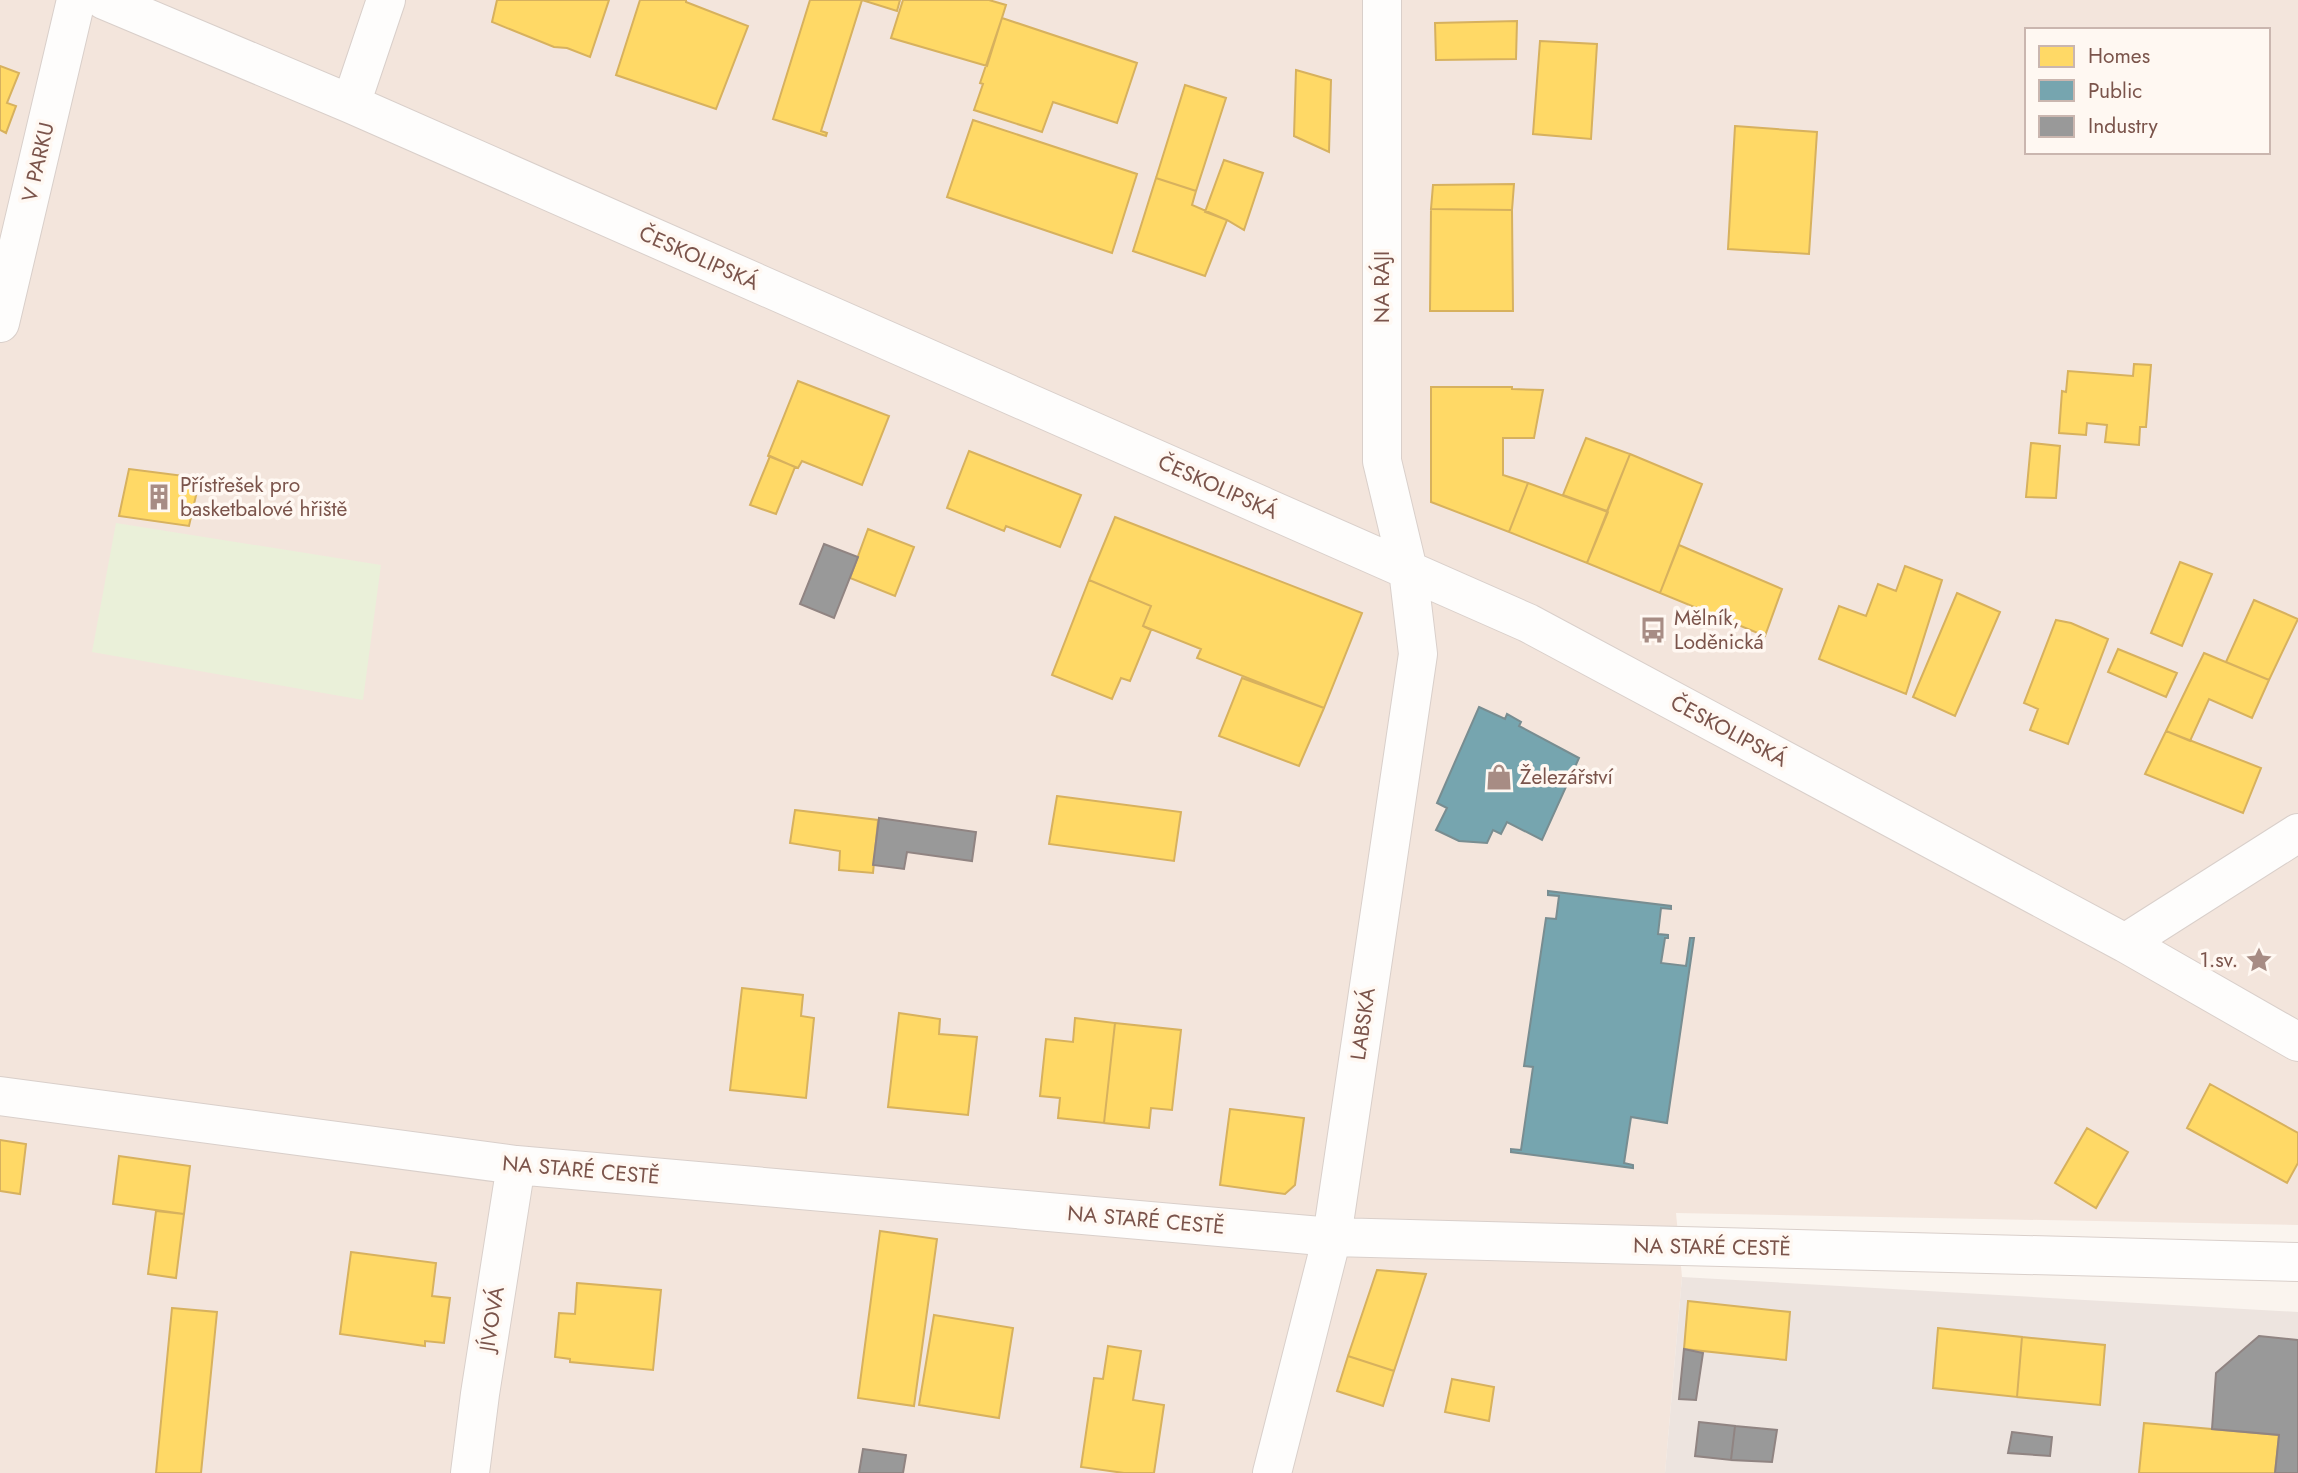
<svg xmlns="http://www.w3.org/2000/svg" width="2298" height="1473" font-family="Jost,sans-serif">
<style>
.residential{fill:#f3e5dc;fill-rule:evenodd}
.industrial{fill:#ede4df}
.green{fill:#eaf0d9}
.homes{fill:#ffd966;stroke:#d7b15e;stroke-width:2}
.public{fill:#76a5af;stroke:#788d91;stroke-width:2}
.industry{fill:#999;stroke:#908482;stroke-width:2}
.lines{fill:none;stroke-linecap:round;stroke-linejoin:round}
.street-casing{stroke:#d9cfca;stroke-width:40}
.street{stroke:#fefdfc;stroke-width:38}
.labels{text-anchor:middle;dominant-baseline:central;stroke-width:7;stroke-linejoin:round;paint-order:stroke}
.street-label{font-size:21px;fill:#7b544b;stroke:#fff8f2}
.poi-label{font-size:21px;fill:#7b544b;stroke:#fff8f2;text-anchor:start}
</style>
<rect width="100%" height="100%" fill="#faf4ee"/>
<path class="residential" d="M0,0H2298V1225L1676,1213L1682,1277L1665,1473H0ZM2027,30H2268V152H2027Z"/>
<path class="industrial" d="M1682,1277L2298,1312V1473H1665Z"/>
<path class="green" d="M116,523L381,565L363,700L92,652Z"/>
<path class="homes" d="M497,0H609L590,57L567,48L554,47L492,22Z
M640,0H686V2L748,26L716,109L616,75Z
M810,0H900L897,11L862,0L821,131L827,133L826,136L773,119Z
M903,0H989L1006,5L987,66L891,38Z
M1002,18L1137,63L1117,123L1053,102L1042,132L974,110L983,84L980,83Z
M1517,21L1516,59L1436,60L1435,23Z
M1540,41L1597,44L1591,139L1533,134Z
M0,66L19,73L7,103L16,106L6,133L0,130Z
M1296,70L1331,80L1329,152L1294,136Z
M1185,85L1226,98L1196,191L1156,178Z
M973,120L1137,174L1112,253L947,197Z
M1735,126L1817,132L1809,254L1728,249Z
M1224,160L1263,173L1244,230L1227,220L1205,212Z
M1156,178L1196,191L1192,205L1227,220L1205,276L1133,251Z
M1514,184L1512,210L1431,209L1433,185Z
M1431,209L1512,210L1513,311H1430Z
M2134,364L2151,365L2146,427H2140L2139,445L2105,442L2107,425L2087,423L2086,435L2059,433L2062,391L2066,392L2068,371L2133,376Z
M798,381L889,416L862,485L802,461L798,468L768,456Z
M1431,387H1512V389L1543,390L1534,438H1503V475L1528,483L1509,532L1431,502Z
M1586,438L1630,454L1607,511L1563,495Z
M2031,443L2060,446L2056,498L2026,497Z
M969,451L1081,495L1060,547L1006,526L1004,531L947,508Z
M1630,454L1702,484L1660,593L1587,563Z
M770,456L795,467L776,514L750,505Z
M129,469L200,478L189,526L119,516Z
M1528,483L1608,512L1587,563L1509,532Z
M1115,517L1362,613L1324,708L1197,658L1201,649L1143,626L1151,606L1089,580Z
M868,529L914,547L895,596L850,578Z
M1679,545L1782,589L1765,636L1660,593Z
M2180,562L2212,574L2182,646L2151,633Z
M1905,566L1942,580L1906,694L1819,659L1839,606L1866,616L1878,584L1896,591Z
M1089,580L1151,606L1143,626L1151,630L1130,681L1121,678L1112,699L1052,675Z
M1957,593L2000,612L1955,716L1913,697Z
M2254,600L2298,619L2269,680L2226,662Z
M2056,620L2071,623L2108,639L2068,744L2030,730L2038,709L2024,703Z
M2118,649L2177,673L2166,697L2108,672Z
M2204,653L2269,680L2252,718L2209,699L2190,741L2166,731Z
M1242,678L1324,708L1299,766L1219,736Z
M2166,731L2261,768L2243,813L2145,774Z
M1057,796L1181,812L1174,861L1049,844Z
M795,810L878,820L873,873L839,870L840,851L790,843Z
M742,988L803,995L801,1016L814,1018L806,1098L730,1090Z
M899,1013L940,1019L939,1034L977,1037L968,1115L888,1107Z
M1075,1018L1115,1023L1104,1123L1058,1118L1060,1098L1040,1096L1046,1039L1073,1042Z
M1115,1023L1181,1030L1172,1110L1151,1108L1149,1128L1104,1123Z
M2210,1084L2298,1133V1163L2287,1183L2187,1128Z
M1230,1109L1304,1118L1295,1185L1285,1194L1220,1185Z
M2087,1128L2128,1152L2096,1208L2055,1183Z
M0,1140L26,1144L20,1194L0,1191Z
M119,1156L190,1166L184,1214L113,1204Z
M156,1211L184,1214L176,1278L148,1274Z
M880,1231L937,1239L914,1406L858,1398Z
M351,1252L436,1263L432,1296L450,1298L444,1343L425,1341V1346L340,1334Z
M1377,1270L1426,1274L1394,1371L1348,1356Z
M577,1283L661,1290L653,1370L570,1362V1359L555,1357L559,1313L575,1314Z
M1688,1301L1790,1312L1786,1360L1684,1349Z
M172,1308L217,1312L201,1473H156Z
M934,1315L1013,1328L999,1418L919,1405Z
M1938,1328L2022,1337L2017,1397L1933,1388Z
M2022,1337L2105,1345L2100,1405L2017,1397Z
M1108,1346L1141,1351L1133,1400L1164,1405L1154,1473H1124L1081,1467L1094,1378L1103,1379Z
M1348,1356L1394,1371L1383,1406L1337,1391Z
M1452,1379L1494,1387L1489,1421L1445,1412Z
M2144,1423L2279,1435L2275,1473H2139Z"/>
<path class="public" d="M1479,707L1505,719L1507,714L1521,722L1519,726L1579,758L1542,840L1507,822L1501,834L1493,830L1487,843L1459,841L1436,830L1447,808L1437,803Z
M1548,891L1671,906V909L1661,908L1658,934L1668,935V938H1665L1661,963L1686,966L1690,938H1694L1667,1123L1631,1117L1624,1163L1633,1165V1168L1511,1152V1149L1521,1150L1533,1067L1524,1066L1546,918L1556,919L1559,896L1548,895Z"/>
<path class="industry" d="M824,544L858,557L834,618L800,604Z
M879,818L976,832L972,861L907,852L904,869L873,865Z
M2259,1336L2298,1340V1473H2275L2279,1435L2212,1429L2216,1373Z
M1684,1349L1703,1353L1696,1400L1679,1399Z
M1699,1422L1735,1426L1731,1460L1695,1456Z
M1735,1426L1777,1430L1772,1462L1731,1460Z
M2012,1432L2052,1437L2050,1456L2008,1453Z
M863,1449L906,1455L903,1473H859Z"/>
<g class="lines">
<g class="street-casing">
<path id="street" d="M104,0L351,104L1528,623L2125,943L2298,1042
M351,104L386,0
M0,323L76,0
M2125,943L2298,833
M0,1096L516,1165L1332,1237L2298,1262
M470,1473L480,1394L516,1165
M1272,1473L1332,1237L1418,654L1408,570L1382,461V0"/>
</g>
<use href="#street" class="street"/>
</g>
<defs>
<g id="building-bare" transform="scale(2.1)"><path d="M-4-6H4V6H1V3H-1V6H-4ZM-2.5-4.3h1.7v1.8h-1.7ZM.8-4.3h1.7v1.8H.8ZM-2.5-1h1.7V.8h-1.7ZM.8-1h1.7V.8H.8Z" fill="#a78c84" stroke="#fff8f2" stroke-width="2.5" paint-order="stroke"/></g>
<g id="bus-bare" transform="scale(2.1)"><path d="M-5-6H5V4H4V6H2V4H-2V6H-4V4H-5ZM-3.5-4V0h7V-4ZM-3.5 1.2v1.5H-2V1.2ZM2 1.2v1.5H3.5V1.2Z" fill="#a78c84" stroke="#fff8f2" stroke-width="2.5" paint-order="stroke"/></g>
<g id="shop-bare" transform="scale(2.1)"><path d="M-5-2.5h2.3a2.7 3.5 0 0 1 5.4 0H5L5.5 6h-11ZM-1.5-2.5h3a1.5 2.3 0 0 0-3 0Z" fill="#a78c84" stroke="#fff8f2" stroke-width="2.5" paint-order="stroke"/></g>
<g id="sight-bare" transform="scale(2.1)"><path d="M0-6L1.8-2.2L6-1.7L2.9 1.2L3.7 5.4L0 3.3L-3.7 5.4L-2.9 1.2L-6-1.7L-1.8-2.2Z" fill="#a78c84" stroke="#fff8f2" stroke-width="2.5" paint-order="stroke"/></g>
</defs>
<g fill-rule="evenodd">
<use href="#building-bare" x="159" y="497"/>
<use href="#bus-bare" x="1653" y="630"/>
<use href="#shop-bare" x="1499" y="777"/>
<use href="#sight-bare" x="2259" y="960"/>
</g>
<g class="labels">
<g class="street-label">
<text transform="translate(38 162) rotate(-77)">V PARKU</text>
<text transform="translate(699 258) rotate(24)">ČESKOLIPSKÁ</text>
<text transform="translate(1382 287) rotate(-90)">NA RÁJI</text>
<text transform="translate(1218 487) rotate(24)">ČESKOLIPSKÁ</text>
<text transform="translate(1729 731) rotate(28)">ČESKOLIPSKÁ</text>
<text transform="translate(1363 1024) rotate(-82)">LABSKÁ</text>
<text transform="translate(581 1170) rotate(5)">NA STARÉ CESTĚ</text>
<text transform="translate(1146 1220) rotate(5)">NA STARÉ CESTĚ</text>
<text transform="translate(1712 1247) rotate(1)">NA STARÉ CESTĚ</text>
<text transform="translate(492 1319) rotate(-81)">JÍVOVÁ</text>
</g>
<g class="poi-label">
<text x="180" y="485">Přístřešek pro<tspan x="180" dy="24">basketbalové hřiště</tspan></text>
<text x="1674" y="618">Mělník,<tspan x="1674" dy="24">Loděnická</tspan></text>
<text x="1520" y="777">Železářství</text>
<text x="2238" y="960" text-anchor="end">1.sv.</text>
</g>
</g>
<rect x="2025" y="28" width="245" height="126" fill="#fff8f2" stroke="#cab6af" stroke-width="2"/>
<rect x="2039" y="46" width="35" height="21" fill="#ffd966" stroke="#cab6af" stroke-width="2"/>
<text x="2088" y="63" font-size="21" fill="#7b544b">Homes</text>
<rect x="2039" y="80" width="35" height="21" fill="#76a5af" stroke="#cab6af" stroke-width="2"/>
<text x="2088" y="98" font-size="21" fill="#7b544b">Public</text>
<rect x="2039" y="116" width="35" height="21" fill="#999999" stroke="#cab6af" stroke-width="2"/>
<text x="2088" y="133" font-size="21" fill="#7b544b">Industry</text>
</svg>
